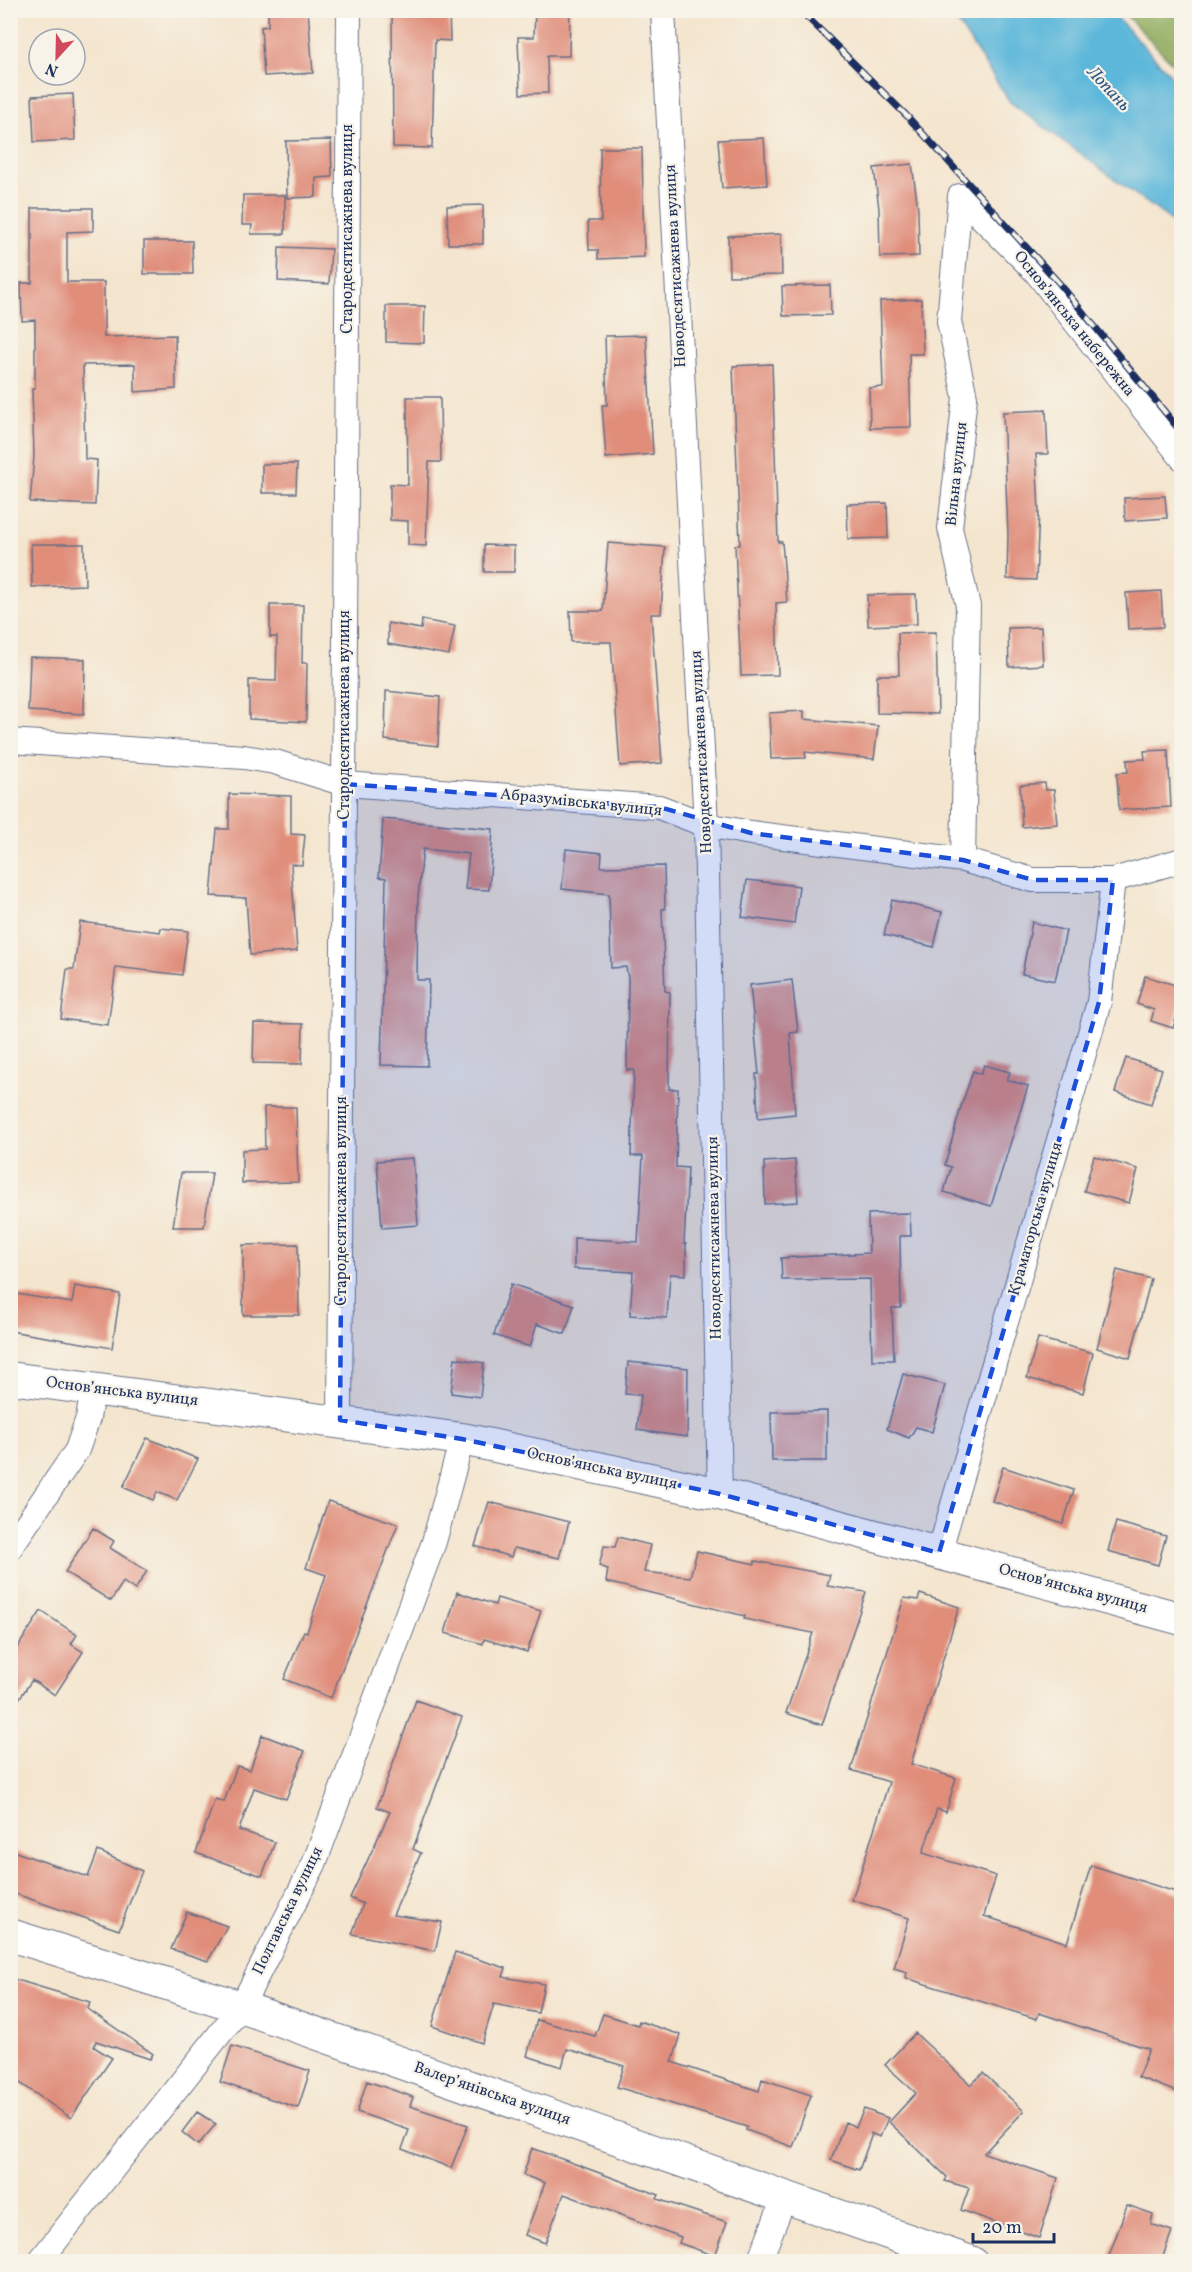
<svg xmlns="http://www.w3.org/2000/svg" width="1192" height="2272" font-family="Vollkorn,serif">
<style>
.forest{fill:#90ac5f;stroke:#566e5e;stroke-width:1.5}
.water{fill:#5cb7da;stroke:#3c739c;stroke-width:1.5}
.building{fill:#e08d7a}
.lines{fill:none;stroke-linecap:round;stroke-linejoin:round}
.minor-casing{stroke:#676f85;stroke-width:26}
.tertiary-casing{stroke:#676f85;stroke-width:34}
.minor{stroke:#fff;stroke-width:24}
.tertiary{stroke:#fff;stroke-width:32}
.rail-casing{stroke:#1b2f5e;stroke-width:7}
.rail{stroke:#f7f3e8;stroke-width:4.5;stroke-dasharray:14;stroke-linecap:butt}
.marked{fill:#1d4ed8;fill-opacity:0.2;stroke:#1d4ed8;stroke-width:4.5;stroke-dasharray:12 8;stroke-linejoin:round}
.labels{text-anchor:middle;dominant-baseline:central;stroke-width:4.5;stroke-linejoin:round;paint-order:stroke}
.street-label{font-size:16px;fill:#1b2f5e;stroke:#f7f3e8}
.water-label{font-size:18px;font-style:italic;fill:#2e5883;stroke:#f7f3e8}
</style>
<rect width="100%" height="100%" fill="#f7f3e8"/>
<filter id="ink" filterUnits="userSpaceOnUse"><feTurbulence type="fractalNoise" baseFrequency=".0167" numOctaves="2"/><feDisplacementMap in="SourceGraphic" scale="12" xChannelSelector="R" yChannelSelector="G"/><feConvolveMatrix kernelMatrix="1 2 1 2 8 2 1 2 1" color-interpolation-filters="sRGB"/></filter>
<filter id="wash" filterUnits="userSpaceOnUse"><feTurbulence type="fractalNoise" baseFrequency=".008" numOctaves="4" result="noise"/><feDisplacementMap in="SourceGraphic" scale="24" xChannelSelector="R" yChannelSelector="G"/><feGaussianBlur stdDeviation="1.35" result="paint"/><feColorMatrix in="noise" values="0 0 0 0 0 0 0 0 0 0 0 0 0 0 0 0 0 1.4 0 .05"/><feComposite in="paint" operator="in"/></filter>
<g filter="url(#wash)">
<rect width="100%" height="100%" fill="#f4e5ce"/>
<path class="forest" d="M1122,11H1181V72Z"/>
<path class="water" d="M950,11H1111L1181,86V233L1169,219L1010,102Z"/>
<g id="blocks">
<path class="building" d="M268,10H308L313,73L264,76L261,27L268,26Z
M392,10H449L450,41L435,40L432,148L393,147Z
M535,10H570L569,56H547L548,93L520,94L518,37H534Z
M73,94L75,140L34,142L32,96Z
M764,138L767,185L722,188L718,140Z
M331,140L332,177L316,178V197L287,198L286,141Z
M600,148H642L644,257L598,259V250H589L588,221H601Z
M912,164L918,209L919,256L880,257L879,209L874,168Z
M243,195H285V234H251L252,225H242Z
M483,205V244H448L447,206Z
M32,208H93V231L67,232V282H104V337L175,335L176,389L135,392V364L83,365L85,459L97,460L95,505L30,502L34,457L32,389H35V320L22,321L21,283H32Z
M781,234L782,275L729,276L728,236Z
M144,241H192L193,274H144Z
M279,247L331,249L329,284L278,281Z
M830,285L831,315L783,316L782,286Z
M921,299L923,354H909L911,427L870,428L869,388L883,387L880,301Z
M386,306H425L424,343L386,342Z
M646,335L653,454L606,458L602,405H607L605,336Z
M772,364L778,542H782L787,602L776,603L778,675L741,676L735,545H740L733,366Z
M407,397H440L441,462H429L426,546L408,545V521L390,520V484L408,485Z
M1046,410L1048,454H1036L1039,511L1036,580L1007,579L1008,534L1003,412Z
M262,464H297L296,493H262Z
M1165,496L1167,518L1125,521L1124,498Z
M887,503L888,538L848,539L847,504Z
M608,543L665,547L661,614H651L662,763L620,766L611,642H571L570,611H603Z
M31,544H84L85,585L32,587Z
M484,545L514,546V572H484Z
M1161,591L1163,627L1128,629L1126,593Z
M916,594L917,624L868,626L867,595Z
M270,605H303L302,663H307L306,722L249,719V680L276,681L277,637H270Z
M422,620L455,626L449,655L388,644V623L421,629Z
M1041,627L1043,665L1009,667L1008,628Z
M936,632L938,714L877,713V675H899L898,633Z
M30,657L85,659L84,714L28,711Z
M386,691L440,697L438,746L385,740Z
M804,711V719L878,726L874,759L805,752L806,758L771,759L769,713Z
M1168,750L1171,807L1119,810L1117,773L1128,772L1127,760L1145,759L1144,751Z
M1045,783L1046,790H1054L1057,824L1022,827L1020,785Z
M229,794L291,796V834L305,835L302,865L291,864L297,951L250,955L246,898L211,896L217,829H229Z
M383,819L493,829L489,890L465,889L469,854L423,849L418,897L417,980H429L427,1066L381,1065L386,878L379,877Z
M566,849L602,853L601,867L664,866L665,909H662L665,991L670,992L669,1089H678L676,1167L688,1168L684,1244H686V1275L670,1274L667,1318L630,1315L633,1272L574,1269V1238L638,1242L643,1156H631L634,1070H627L628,978L626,967L611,968L609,894L562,889Z
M747,880L799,886L794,924L742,917Z
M892,900L942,912L934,947L884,935Z
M80,922L160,932L161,928L188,931L182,975L116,967L108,1025L61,1019L67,969H74Z
M1032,922L1066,931L1055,981L1022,974Z
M1145,976L1182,987V1000L1173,1028L1151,1021L1154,1010L1137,1004Z
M792,980L798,1032L790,1033L795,1114L758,1118L756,1074H759L750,985Z
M254,1023L303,1024L302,1064L253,1063Z
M1126,1058L1162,1069L1151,1104L1115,1092Z
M984,1065L1010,1072L1007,1080L1028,1086L991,1206L944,1192L951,1167L945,1165L961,1107L973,1071L981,1074Z
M264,1107H296L298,1182L242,1183V1150L265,1149Z
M1094,1156L1138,1169L1129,1203L1084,1191Z
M413,1158L418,1225L382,1228L377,1161Z
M795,1160L798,1202L765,1204L764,1162Z
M181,1173H212L204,1227H173Z
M910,1213L911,1236H900L901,1308H892L894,1360H872L870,1279L782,1280L781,1258L869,1253L868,1214Z
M298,1244L299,1315H243V1245Z
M1117,1270L1151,1279L1130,1358L1097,1348Z
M511,1284L574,1305L565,1334L537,1324L530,1347L494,1335Z
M75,1286L120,1294L112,1348L10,1331V1293L72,1303Z
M1038,1338L1093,1353L1083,1393L1027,1378Z
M455,1358L484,1363L480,1397L451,1393Z
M628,1362L688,1368L687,1437L637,1430L641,1395L625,1394Z
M903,1374L945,1385L932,1432L916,1427L909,1438L887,1429Z
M827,1411V1461H772L771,1412Z
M147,1438L198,1459L177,1500L157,1492L153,1500L123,1487Z
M1003,1467L1074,1490L1063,1524L992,1501Z
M328,1501L398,1524L331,1698L284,1679L304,1631L307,1632L326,1575L306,1568Z
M489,1502L569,1522L559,1558L514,1548L511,1557L475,1546Z
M1116,1522L1166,1536L1158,1565L1108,1551Z
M93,1528L114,1541L110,1548L147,1571L135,1590L123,1582L111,1601L65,1572Z
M618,1537L650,1545L644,1572L690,1577L697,1551L755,1564V1561L830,1575L827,1586L866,1592L822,1725L786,1713L813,1633L744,1619L745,1616L606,1582L608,1569L599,1566L604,1546L615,1547Z
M457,1592L495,1605L497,1598L541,1611L527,1652L484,1639L483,1644L445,1633Z
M920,1594L959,1607L911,1764L956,1778L946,1812L937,1809L923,1853L996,1876L984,1916L1067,1943L1091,1865L1182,1894V2094L1138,2077L1149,2049L1039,2013L1037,2019L906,1978L907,1972L894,1968L909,1918L852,1900L889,1782L851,1770L904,1598L918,1600Z
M41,1611L77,1635L71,1644L83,1652L55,1695L32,1680L10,1712V1659Z
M416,1700L462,1717L413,1849L421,1853L393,1915L442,1922L435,1951L352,1934L363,1904L350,1898L390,1812L377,1807Z
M262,1735L305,1751L286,1799L254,1788L239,1830L275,1842L262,1876L196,1853L215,1799L224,1802L237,1766L250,1770Z
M10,1850L88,1877L98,1851L142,1871L119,1930L10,1892Z
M187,1912L227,1926L208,1961L171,1949Z
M455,1952L506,1968L503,1977L544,1984L538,2013L494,2004L482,2043L432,2026Z
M10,1978L90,2002L88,2009L153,2054L150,2059L96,2041L94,2047L112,2058L71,2118L10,2076Z
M603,2014L638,2025L639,2021L681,2035L672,2062L759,2091L762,2079L811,2095L793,2147L746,2130L747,2127L617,2087L624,2066L567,2049L562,2067L527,2056L537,2020L595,2036Z
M915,2033L971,2085L983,2073L1024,2111L984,2153L1058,2178L1039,2238L961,2210L969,2188L945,2181L947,2177L889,2122L916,2093L885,2065Z
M232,2046L310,2071L298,2108L220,2082Z
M367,2081L413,2097L410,2106L468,2125L451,2168L402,2149L409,2130L357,2112Z
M864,2109L888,2118L880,2137L870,2133L872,2134L859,2170L831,2160L845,2122L856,2127Z
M197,2112L216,2124L198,2145L182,2132Z
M532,2148L659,2195L657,2199L727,2222L715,2256L679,2243L681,2237L564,2194L545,2243L525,2235L545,2183L523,2175Z
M1127,2205L1153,2214L1151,2224L1172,2231L1161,2262H1107Z"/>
</g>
</g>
<g filter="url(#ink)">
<use href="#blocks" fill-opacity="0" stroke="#676f85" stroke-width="1.5"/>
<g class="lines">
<g class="minor-casing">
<path id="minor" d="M663,10L706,825L720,1494
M960,196L949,321L965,397L950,528L968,606L963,860
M960,196L1036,272L1182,458
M10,741L244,757L275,762L345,784L659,807L706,825L751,833L963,860L1033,880H1113L1182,860
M340,1420L349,10
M10,1548L77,1450L88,1418L93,1388
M939,1553L1099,1002L1113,880
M39,2262L241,2007L314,1864L434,1542L462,1439
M759,2262L785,2196"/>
</g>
<g class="tertiary-casing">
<path id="tertiary" d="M10,1378L462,1439L720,1494L1182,1619
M10,1935L241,2007L971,2262"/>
</g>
<use href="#minor" class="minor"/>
<use href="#tertiary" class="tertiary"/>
<g class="rail-casing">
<path id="rail" d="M800,10L906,115L1059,283L1182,433"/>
</g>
<use href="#rail" class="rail"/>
</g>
</g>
<path class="marked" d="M345,784L659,807L751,833L963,860L1033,880H1113L1099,1002L939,1553L720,1494L462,1439L340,1420Z"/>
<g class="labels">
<g class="street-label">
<text transform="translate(348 229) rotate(-90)">Стародесятисажнева вулиця</text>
<text transform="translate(676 266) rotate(-93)">Новодесятисажнева вулиця</text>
<text transform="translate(1074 324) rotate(51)">Основ’янська набережна</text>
<text transform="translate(957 474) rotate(-84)">Вільна вулиця</text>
<text transform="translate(345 715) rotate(-90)">Стародесятисажнева вулиця</text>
<text transform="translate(702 752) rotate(-93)">Новодесятисажнева вулиця</text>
<text transform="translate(581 803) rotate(6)">Абразумівська вулиця</text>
<text transform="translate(342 1201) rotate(-90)">Стародесятисажнева вулиця</text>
<text transform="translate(1036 1219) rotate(-74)">Краматорська вулиця</text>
<text transform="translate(715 1238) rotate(-91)">Новодесятисажнева вулиця</text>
<text transform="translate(122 1392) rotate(7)">Основ’янська вулиця</text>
<text transform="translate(602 1469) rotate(12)">Основ’янська вулиця</text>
<text transform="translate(1073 1589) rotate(15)">Основ’янська вулиця</text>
<text transform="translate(288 1911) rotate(-64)">Полтавська вулиця</text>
<text transform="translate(492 2094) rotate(19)">Валер’янівська вулиця</text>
</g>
<g class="water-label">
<text transform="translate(1108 89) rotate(47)">Лопань</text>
</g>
</g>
<rect width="1192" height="2272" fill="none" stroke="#f7f3e8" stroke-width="36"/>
<g transform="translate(57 57) rotate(202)"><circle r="28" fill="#f7f3e8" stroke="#9fa5b1" stroke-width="1.5"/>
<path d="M0-4.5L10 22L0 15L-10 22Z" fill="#d1495b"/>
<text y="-9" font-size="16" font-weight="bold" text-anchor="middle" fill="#1b2f5e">N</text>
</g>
<path d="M973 2233v9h81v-9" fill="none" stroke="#1b2f5e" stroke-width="3"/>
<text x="982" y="2233" font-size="18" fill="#1b2f5e" stroke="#f7f3e8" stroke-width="4.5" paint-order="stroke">20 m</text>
</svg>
